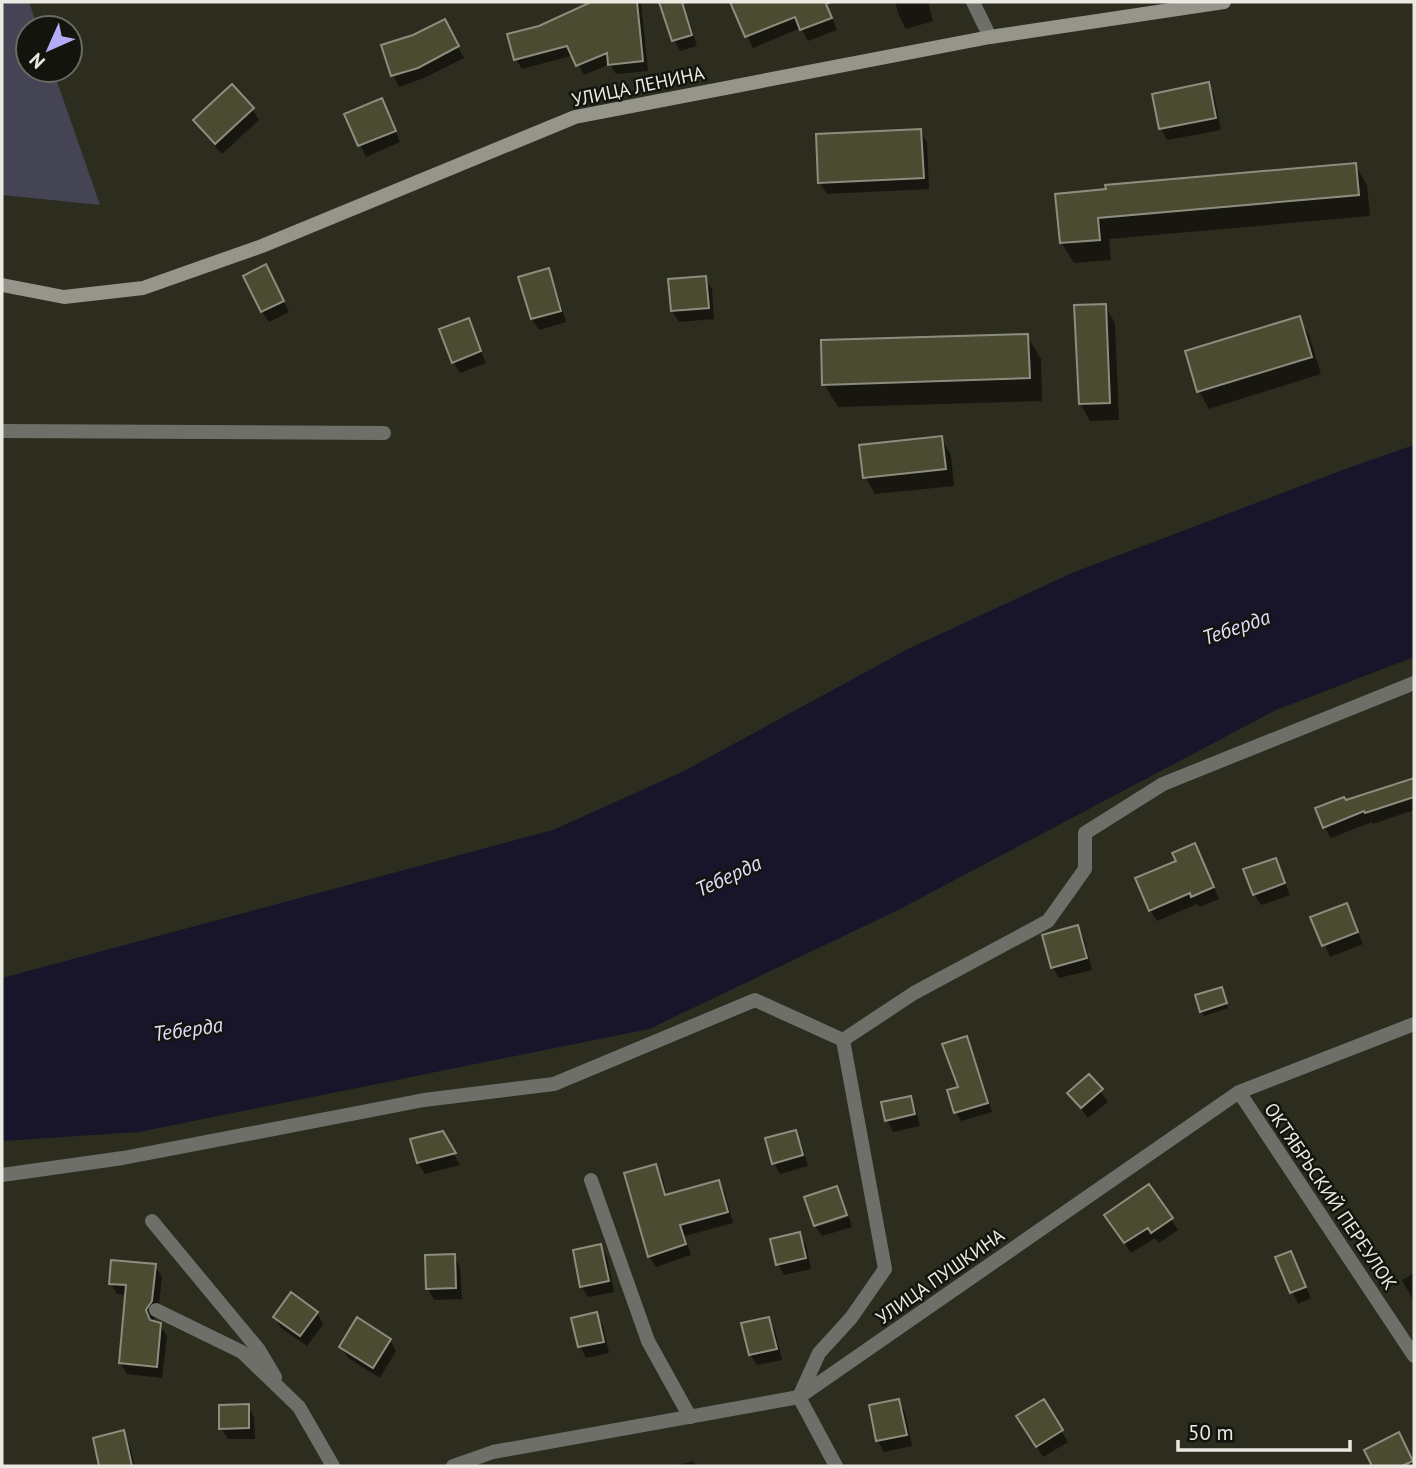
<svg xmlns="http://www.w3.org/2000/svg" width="1416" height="1468" font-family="'PT Sans',sans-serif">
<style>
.green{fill:#454455}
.water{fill:#18152a}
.shadow{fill:#0007}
.building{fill:#4a4b31;stroke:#8c8d7e;stroke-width:2}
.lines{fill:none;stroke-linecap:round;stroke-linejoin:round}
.service{stroke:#6f6f69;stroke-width:14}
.minor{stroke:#6f6f69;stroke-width:14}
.secondary{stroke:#95958b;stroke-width:14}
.labels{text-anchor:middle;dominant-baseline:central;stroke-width:5;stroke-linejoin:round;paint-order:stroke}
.street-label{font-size:19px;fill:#eaeae2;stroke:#14140e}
.water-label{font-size:21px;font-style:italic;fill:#dfdcfc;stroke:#14140e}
</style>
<rect width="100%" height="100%" fill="#2c2c1f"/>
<path class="green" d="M2,2H29L38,28H28V70H53L100,205L2,195Z"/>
<path class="water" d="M1414,445V657L1276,710L896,911L649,1029L139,1132L2,1141V978L553,830L684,771L908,649L1072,573L1348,468Z"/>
<path class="shadow" d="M602,2H641L648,71L616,74L610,64L584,75L574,55L522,69L516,59L540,28L584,7Z
M746,2H756L761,10L783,2H826L837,30L808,41L801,28L753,48L734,7Z
M895,2H928L933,21L906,29L900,18Z
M681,6L688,17L697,46L680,51L674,40Z
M450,32L464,58L424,78L399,87L393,75L413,36Z
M1208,84L1214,95L1221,130L1167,140L1161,129L1154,95Z
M252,109L259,120L222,154L202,132L195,120Z
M388,111L400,142L366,157L346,115Z
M920,131L927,142L929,189L827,194L820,183Z
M1355,164L1367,185L1370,216L1109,239L1111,260L1074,263L1061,242L1057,195Z
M548,270L554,281L566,322L539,330L532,319Z
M272,278L289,312L269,322L262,311Z
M705,278L712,289L714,319L679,322L672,311Z
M1105,306L1115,323L1119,420L1090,421L1080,403Z
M1299,318L1309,335L1321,374L1209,409L1199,391Z
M468,320L486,363L460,373L453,362Z
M1027,336L1041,359L1042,401L838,407L824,384Z
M941,438L951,455L954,486L875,494L865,477Z
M1414,779V810L1373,824L1372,822L1331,838L1324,827L1345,802Z
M1200,857L1219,899L1199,907L1197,904L1157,921L1150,910Z
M1275,860L1290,895L1261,905L1254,894Z
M1346,905L1363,944L1330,957L1313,918Z
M1077,927L1084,938L1092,970L1059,978L1053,967Z
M1224,994L1228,1008L1204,1016L1201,1011Z
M966,1038L971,1047L992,1112L961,1121L956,1112Z
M1089,1076L1108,1102L1088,1118L1070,1093Z
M910,1098L916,1109L920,1126L893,1132L887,1120Z
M795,1132L801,1143L808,1166L780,1174L774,1163Z
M442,1133L460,1165L425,1174L418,1163Z
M655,1166L662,1177L667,1196L719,1182L725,1193L733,1223L685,1236L691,1255L656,1267L649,1256Z
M849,1217L852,1227L822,1236L816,1227Z
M1171,1219L1178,1230L1159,1243L1155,1238L1131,1253L1113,1226Z
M799,1234L806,1245L811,1269L784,1275L778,1264Z
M601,1246L607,1257L614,1292L588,1297L581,1286Z
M1290,1253L1311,1298L1298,1304L1277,1258Z
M454,1256L460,1267L462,1299L434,1300L428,1289Z
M155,1266L162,1277L158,1313L152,1322L160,1325L167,1336L162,1378L127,1374L120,1363L127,1295L117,1294L111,1283Z
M1414,1273V1302L1402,1280Z
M317,1313L323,1324L307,1346L281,1328L275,1317Z
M596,1314L603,1326L609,1353L586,1358L580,1346Z
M768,1319L775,1330L782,1360L757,1365L750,1354Z
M390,1340L396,1351L380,1378L348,1358L341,1347Z
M898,1401L905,1412L912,1446L884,1452L878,1441L871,1407Z
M1043,1402L1068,1442L1043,1457L1019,1416Z
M248,1406L254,1417L255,1439H228L221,1428Z
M123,1432L129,1444L135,1466H101L95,1439Z
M1405,1446L1414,1466H1374L1366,1450Z
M693,1461L696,1466H674Z"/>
<path class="building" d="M591,2H637L643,61L608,65L607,53L576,66L567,46L514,60L507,34L539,26Z
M659,2H682L692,35L672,41Z
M730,2H831L826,4L832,18L800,30L795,17L745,37Z
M445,19L459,46L418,68L391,76L381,45L413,35Z
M1209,82L1216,118L1159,129L1152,94Z
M232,84L254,108L215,144L193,120Z
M382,98L396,131L358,146L344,114Z
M921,129L924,178L818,183L816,134Z
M1356,163L1359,195L1098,218L1100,240L1060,243L1055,194L1106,189L1105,185Z
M266,264L284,301L261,312L243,276Z
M549,268L561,311L531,319L518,277Z
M706,276L709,308L671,311L668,279Z
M1106,304L1110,403L1079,404L1074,305Z
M1300,316L1312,357L1197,392L1185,351Z
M469,318L481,351L452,363L439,329Z
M1028,334L1030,378L822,385L821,340Z
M942,436L946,469L863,478L859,445Z
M1414,778V797L1365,813L1364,811L1323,828L1315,808L1344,797L1346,800Z
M1195,843L1214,887L1191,897L1190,893L1149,911L1135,878L1176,861L1172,853Z
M1276,858L1285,883L1253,895L1243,869Z
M1347,903L1358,932L1322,946L1310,917Z
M1078,925L1087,958L1051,968L1042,935Z
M1222,987L1227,1003L1200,1012L1195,995Z
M967,1036L988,1103L954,1113L947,1090L958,1087L942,1044Z
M1089,1074L1103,1089L1081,1108L1067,1093Z
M911,1096L915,1114L885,1121L881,1102Z
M796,1130L803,1155L772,1164L765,1138Z
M443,1131L456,1153L417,1163L410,1139Z
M656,1164L665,1195L719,1180L728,1212L680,1225L686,1244L648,1257L624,1173Z
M1149,1184L1173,1218L1151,1233L1148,1228L1124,1243L1104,1215Z
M837,1186L847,1215L814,1226L804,1197Z
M800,1232L806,1258L776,1265L770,1239Z
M601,1244L609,1281L580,1287L573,1250Z
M1291,1251L1306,1287L1290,1293L1275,1257Z
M455,1254L456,1288L426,1289L425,1255Z
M111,1260L156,1264L152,1301L146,1310L150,1320L161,1323L157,1367L119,1363L126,1285L109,1284Z
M291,1292L318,1312L300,1336L273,1317Z
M597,1312L604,1342L578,1347L571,1318Z
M357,1317L391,1339L373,1368L339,1347Z
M769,1317L777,1349L749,1355L741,1323Z
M899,1399L907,1435L876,1441L869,1405Z
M1044,1399L1063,1430L1036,1447L1016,1416Z
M249,1404V1428L219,1429V1405Z
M124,1430L132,1466H99L93,1438Z
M1399,1432L1413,1461L1402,1466H1372L1364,1450Z"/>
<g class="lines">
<path class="service" d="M2,431L384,433
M2,1175L123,1158L424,1100L554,1084L755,1000L843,1040L914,993L1048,921L1085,869V833L1163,784L1414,683
M591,1180L648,1341L690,1417
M152,1221L259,1350L275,1377
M156,1310L242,1352L299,1407L333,1466
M799,1397L819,1353L851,1318L885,1269L843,1040"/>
<path class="minor" d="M973,2L990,37
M1239,1092L1414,1356
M799,1397L836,1466
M453,1466L493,1452L799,1397L1239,1092L1414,1024"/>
<path class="secondary" d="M2,285L64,297L143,288L262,246L575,117L990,37L1224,2"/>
</g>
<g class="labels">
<g class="street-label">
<text transform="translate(638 86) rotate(-12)">УЛИЦА ЛЕНИНА</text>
<text transform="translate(1331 1196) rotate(56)">ОКТЯБРЬСКИЙ ПЕРЕУЛОК</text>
<text transform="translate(940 1276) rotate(-35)">УЛИЦА ПУШКИНА</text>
</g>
<g class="water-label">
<text transform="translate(1236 627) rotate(-19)">Теберда</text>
<text transform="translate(728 876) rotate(-25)">Теберда</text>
<text transform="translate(188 1029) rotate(-8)">Теберда</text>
</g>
</g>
<rect width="1416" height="1468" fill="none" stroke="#eaeae2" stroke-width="7"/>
<g transform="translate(49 49) rotate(225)"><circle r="33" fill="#14140e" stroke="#6a6a63" stroke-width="2"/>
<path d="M0-5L12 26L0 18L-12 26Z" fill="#b5acf8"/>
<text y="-10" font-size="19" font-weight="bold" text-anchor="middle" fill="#eaeae2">N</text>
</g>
<path d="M1178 1440v10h172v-10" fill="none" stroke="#eaeae2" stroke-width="3.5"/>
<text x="1188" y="1440" font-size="21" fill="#eaeae2" stroke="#14140e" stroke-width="5" paint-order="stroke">50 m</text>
</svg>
